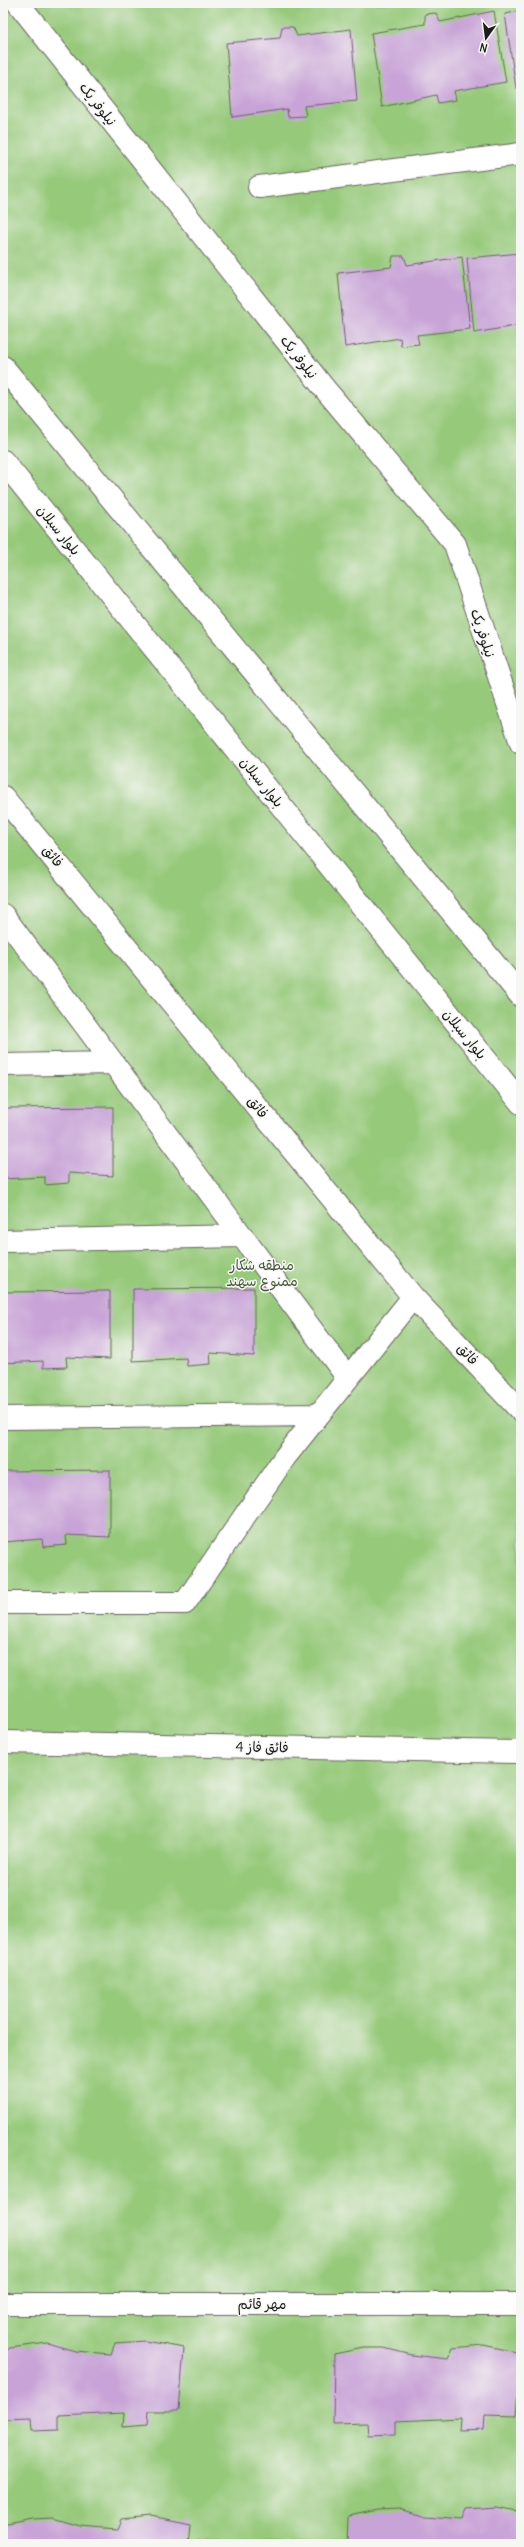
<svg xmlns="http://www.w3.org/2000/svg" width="524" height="2547" font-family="Delius,'Playpen Sans Arabic',sans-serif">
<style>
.green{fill:#96c97a;stroke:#59724b}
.building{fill:#c8a3d7}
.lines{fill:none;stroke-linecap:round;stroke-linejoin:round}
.minor-casing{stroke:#67645e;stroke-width:24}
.minor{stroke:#fff;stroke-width:22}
.labels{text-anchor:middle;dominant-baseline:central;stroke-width:3;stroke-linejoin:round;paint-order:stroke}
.street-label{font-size:14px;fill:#1c1c1c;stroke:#f6f6f2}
.park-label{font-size:14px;fill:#47593d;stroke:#f6f6f2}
</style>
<rect width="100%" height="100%" fill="#f6f6f2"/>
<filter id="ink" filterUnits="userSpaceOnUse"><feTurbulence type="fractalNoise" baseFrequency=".025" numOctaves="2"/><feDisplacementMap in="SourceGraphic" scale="8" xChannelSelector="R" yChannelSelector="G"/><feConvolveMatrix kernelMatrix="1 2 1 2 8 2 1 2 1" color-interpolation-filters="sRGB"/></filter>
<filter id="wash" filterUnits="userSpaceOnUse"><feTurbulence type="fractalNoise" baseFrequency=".012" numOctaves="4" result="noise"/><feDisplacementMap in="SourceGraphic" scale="16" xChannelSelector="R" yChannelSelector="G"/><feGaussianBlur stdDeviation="0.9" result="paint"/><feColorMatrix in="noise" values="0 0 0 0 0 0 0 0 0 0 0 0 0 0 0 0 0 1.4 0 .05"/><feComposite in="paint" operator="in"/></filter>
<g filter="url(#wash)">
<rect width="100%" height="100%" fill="#f2ead8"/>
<path class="green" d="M3,3H521V2544H3Z"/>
<g id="blocks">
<path class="building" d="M494,11L506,82L454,91L456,100L438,103L436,95L382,107L371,33L425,24V14L436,13L440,22Z
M521,11V86L516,88L505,14Z
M282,27H293L297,36L351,29L357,101L304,106L306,116L288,117L287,109L232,117L226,43L280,38Z
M521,253V325L474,333L467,258Z
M393,256H404L407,265L462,257L470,329L417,335L419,344L401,346L400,338L345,347L338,273L391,267Z
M113,1107V1176L69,1173V1183L45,1185V1177L3,1179V1108Z
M254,1288V1356L210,1353L211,1364L187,1366L186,1358L133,1361V1289Z
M110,1291V1359L66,1357L67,1367L43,1368V1361L3,1363V1292Z
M110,1470V1537L66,1535L67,1545L43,1547L42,1539L3,1542V1471Z
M145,2341L184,2348L179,2411H148L147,2425L123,2427L124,2413L59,2416V2430L32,2431L31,2419L3,2420V2349L47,2343L75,2351L111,2354L115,2343Z
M483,2345L521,2353L516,2416L485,2415L484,2430L460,2431L461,2418L396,2421V2434L369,2435L368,2423L333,2424L334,2354L363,2348H384L412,2355L448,2359L453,2348Z
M497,2507L521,2512V2544H348L349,2516L377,2510L399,2509L426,2517L463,2520L467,2509Z
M151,2516L190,2524L188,2544H3V2525L31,2519L53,2518L80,2526L117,2529L121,2519Z"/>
</g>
</g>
<g filter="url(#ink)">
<use href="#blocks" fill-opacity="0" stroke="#67645e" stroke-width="1"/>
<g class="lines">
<g class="minor-casing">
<path id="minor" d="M18,3L324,388L455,544L521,743
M259,187L521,154
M3,367L521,996
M3,461L521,1103
M3,797L413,1297L521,1411
M3,915L347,1377
M3,1065L113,1063
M3,1241L242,1236
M3,1418L318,1415
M3,1603H185L285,1457L413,1297
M3,1742L521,1752
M3,2304H521"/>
</g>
<use href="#minor" class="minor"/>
</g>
</g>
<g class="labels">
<g class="street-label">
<text transform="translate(98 104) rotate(52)">نیلوفر یک</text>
<text transform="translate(299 357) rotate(52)">نیلوفر یک</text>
<text transform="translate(59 530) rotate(51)">بلوار سبلان</text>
<text transform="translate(483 633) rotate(72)">نیلوفر یک</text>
<text transform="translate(262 782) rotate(51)">بلوار سبلان</text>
<text transform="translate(53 856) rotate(50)">فائق</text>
<text transform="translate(465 1034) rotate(51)">بلوار سبلان</text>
<text transform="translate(258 1107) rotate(51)">فائق</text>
<text transform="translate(468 1354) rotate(47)">فائق</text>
<text transform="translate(262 1747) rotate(1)">فائق فاز 4</text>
<text x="262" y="2304">مهر قائم</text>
</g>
<g class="park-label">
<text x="262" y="1265">منطقه شکار<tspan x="262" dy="16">ممنوع سهند</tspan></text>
</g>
</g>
<rect width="524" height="2547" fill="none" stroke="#f6f6f2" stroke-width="16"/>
<g transform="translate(486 38) rotate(194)" stroke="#f6f6f2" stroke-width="3" paint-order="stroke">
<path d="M0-3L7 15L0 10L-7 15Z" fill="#1c1c1c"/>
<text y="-6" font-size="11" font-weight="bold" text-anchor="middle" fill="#1c1c1c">N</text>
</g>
</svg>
